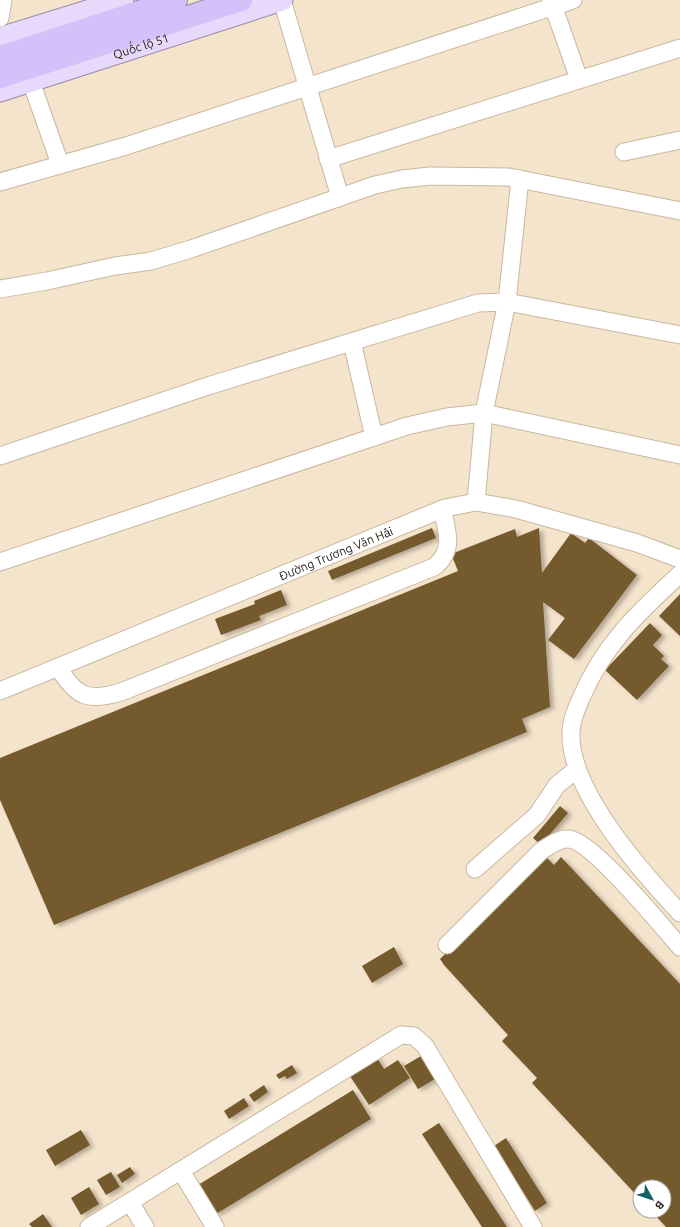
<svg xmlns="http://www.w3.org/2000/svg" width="680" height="1227" font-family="Ubuntu,sans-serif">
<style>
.building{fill:#755a2f;filter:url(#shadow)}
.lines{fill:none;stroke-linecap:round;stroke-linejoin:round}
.minor-casing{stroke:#c9b8a0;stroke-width:19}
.major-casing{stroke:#9787a9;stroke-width:23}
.highway-casing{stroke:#9787a9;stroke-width:24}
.minor{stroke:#fff;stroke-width:17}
.major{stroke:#e6d9fb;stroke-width:21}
.highway{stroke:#d6c0f9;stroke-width:22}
.labels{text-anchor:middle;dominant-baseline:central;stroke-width:4;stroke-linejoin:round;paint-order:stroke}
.street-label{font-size:12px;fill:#231d14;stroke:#fff}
</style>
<defs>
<filter id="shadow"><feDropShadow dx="4" dy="2" stdDeviation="2" flood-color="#0004"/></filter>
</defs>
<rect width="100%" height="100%" fill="#f5e4cc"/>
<path class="building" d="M432,528L436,538L332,580L328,571Z
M539,528L542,573L571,533L585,543L589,538L637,575L574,659L548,640L565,618L543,602L550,707L522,719L527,732L54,925L0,800V758L458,571L451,554L515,529L517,537Z
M281,590L287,605L259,616L261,620L221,635L215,619L255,604L254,601Z
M680,594V636L659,616Z
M650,623L662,635L653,645L664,656L661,659L669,666L637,700L605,670Z
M560,806L568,813L541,845L533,838Z
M545,856L554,865L561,857L680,984V1227H666L651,1211H664V1187H640V1199L532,1083L537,1078L502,1041L508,1035L444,965L440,959Z
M394,947L403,964L372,983L362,966Z
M375,1055L384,1069L398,1060L410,1078L369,1105L348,1073Z
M421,1056L435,1079L418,1089L404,1066Z
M292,1065L297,1073L287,1079L285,1076L279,1079L276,1075Z
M264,1085L268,1092L254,1102L249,1095Z
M353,1090L371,1119L216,1214L198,1185Z
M244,1098L249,1106L229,1119L224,1111Z
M439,1123L507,1227H482L422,1134Z
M81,1130L90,1145L55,1166L46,1150Z
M506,1138L547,1203L535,1211L494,1146Z
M130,1167L135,1174L122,1183L117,1175Z
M111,1172L120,1187L106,1195L97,1180Z
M89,1187L99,1204L81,1215L71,1198Z
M43,1214L52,1227H32L29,1224Z"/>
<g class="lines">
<g class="minor-casing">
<g id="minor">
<path d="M282,0L340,197"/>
<path d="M551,0L579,79"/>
<path d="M0,18L3,0"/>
<path d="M27,70L60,164"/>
<path d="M624,152L680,140"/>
<path d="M328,159L680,48"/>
<path d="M0,182L126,146L573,0"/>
<path d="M0,289L47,281L115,266L151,261L191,249L375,185L402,179L430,176L509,177L680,211"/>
<path d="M352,342L374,437"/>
<path d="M0,456L211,385L478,303L507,302L680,335"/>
<path d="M476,502L484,413L507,302L520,179"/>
<path d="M0,562L407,426L447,417L484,413L680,455"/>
<path d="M680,574C639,612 605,643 582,696C577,707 571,720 571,733C569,791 642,872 680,913"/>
<path d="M58,667C76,697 88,702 121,692L434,567C455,551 447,530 442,509"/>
<path id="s1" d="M0,691L445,508L476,502L516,509L637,543L680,559"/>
<path d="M475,869L537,815L557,785L577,769"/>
<path d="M447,945L541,851C549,846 559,838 569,839C592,841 662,926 680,947"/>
<path d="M181,1171L215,1227"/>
<path d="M130,1202L145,1227"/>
<path d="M89,1227L401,1035L414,1036L425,1046L533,1227"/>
</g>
</g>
<g class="major-casing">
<g id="major">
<path d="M0,38L123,0"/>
<path id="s2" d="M0,91L282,0"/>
</g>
</g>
<g class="highway-casing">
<path id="highway" d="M0,57L176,0
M0,77L241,0"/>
</g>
<use href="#minor" class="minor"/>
<use href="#major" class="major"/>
<use href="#highway" class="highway"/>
</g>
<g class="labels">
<g class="street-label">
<text stroke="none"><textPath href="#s2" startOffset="148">Quốc lộ 51</textPath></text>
<text stroke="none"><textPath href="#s1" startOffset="363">Đường Trương Văn Hải</textPath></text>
</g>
</g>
<g transform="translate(652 1199) rotate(130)"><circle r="19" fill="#ffffff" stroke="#a7a5a1"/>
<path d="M0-3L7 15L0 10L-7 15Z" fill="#126266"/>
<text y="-6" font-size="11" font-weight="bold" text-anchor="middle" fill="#231d14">B</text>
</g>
</svg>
